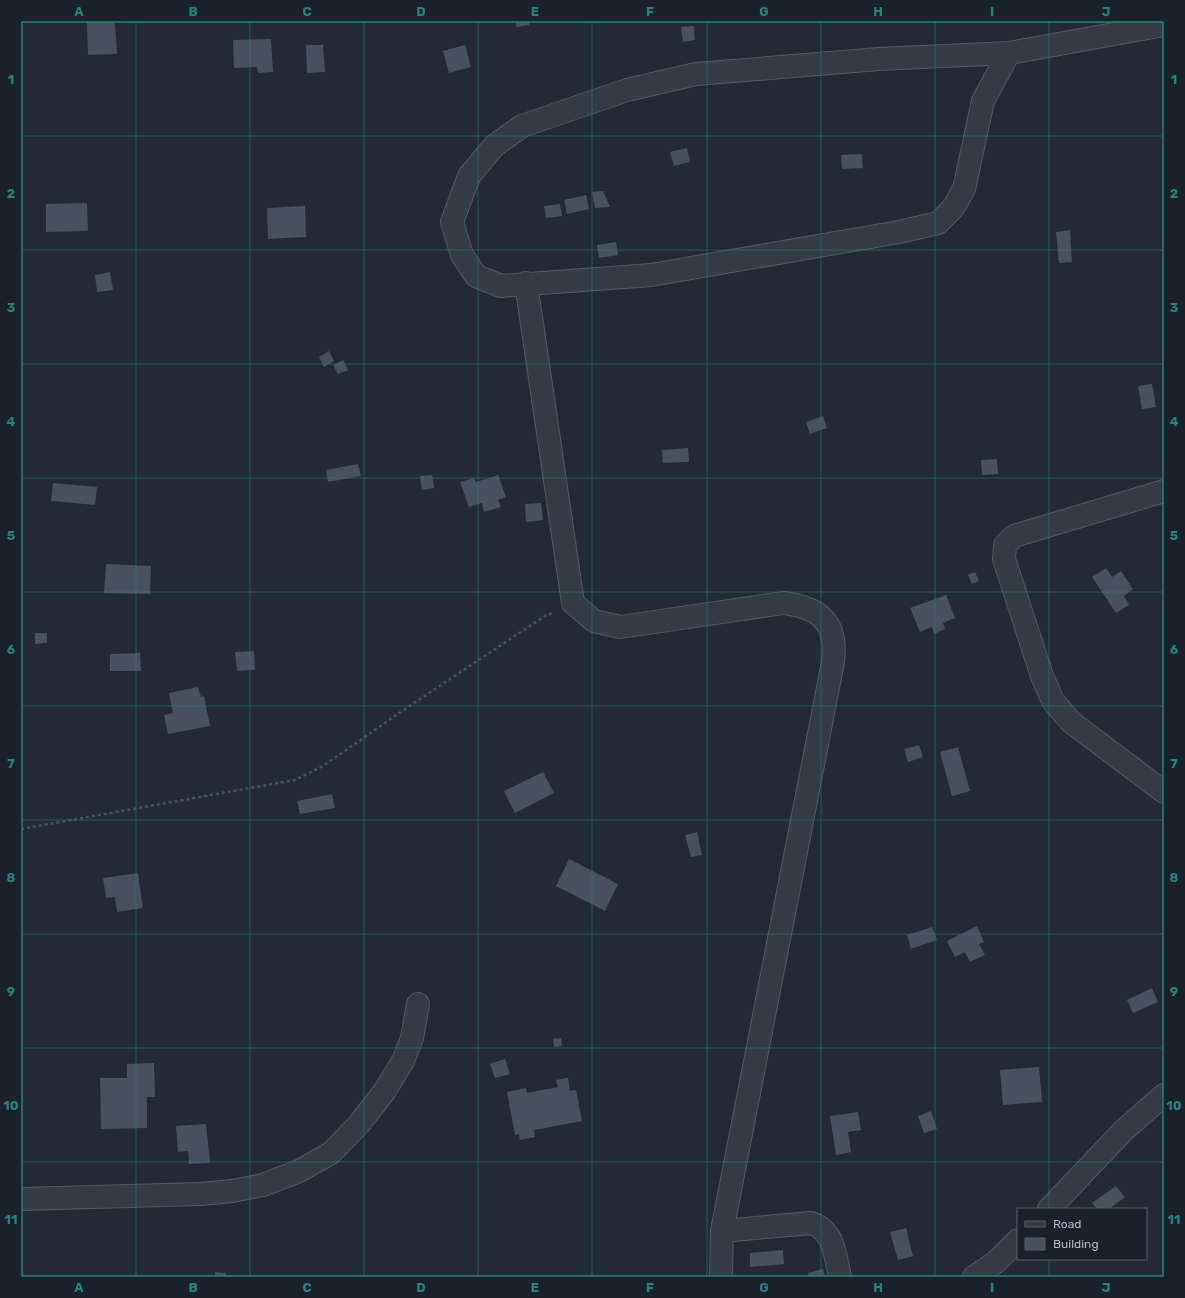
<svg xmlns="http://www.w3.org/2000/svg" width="1185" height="1298" font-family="Rubik,sans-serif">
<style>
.building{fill:#49515e}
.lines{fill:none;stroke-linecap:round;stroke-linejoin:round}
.minor-casing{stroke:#535963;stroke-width:24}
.path{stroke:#465457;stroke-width:2.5;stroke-dasharray:3 3;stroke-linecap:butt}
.minor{stroke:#363c46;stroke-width:22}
.grid{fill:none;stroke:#27807b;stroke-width:1;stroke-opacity:0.55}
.neatline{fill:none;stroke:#27807b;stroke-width:1.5}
.grid-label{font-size:13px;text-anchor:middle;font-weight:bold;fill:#27807b}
</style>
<rect width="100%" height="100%" fill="#232a35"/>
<path class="building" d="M115,21L117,54L88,55L87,22Z
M516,21H529V25L516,27Z
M694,26L695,40L683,42L681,27Z
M271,39L273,72L258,73L257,67L234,68L233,40Z
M306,45H323L325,72L307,73Z
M465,45L471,67L449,73L443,51Z
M687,148L690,162L674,166L670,152Z
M862,154L863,168L842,169L841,155Z
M603,191L610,207L595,208L592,192Z
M586,195L589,209L567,214L564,200Z
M87,203L88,231L46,232V204Z
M560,204L562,216L546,218L544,206Z
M305,206L306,237L268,239L267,208Z
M1070,230L1072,262L1059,263L1056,232Z
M616,242L618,255L599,258L597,245Z
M110,272L113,290L97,292L95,275Z
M329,351L334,361L324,367L319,357Z
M343,360L348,370L338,374L333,365Z
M1152,384L1156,407L1142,409L1138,386Z
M823,416L827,428L810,434L806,422Z
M688,448L689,462L663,463L662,450Z
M997,459L998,474L982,475L981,460Z
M358,464L361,476L328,482L326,470Z
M432,475L434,488L422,490L420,476Z
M498,475L506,497L498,500L501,507L484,512L482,503L469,507L460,482L474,478L476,482Z
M53,483L97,487L95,505L51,501Z
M541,503L543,520L526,522L525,504Z
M106,564L151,566L150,594L104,593Z
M1106,568L1112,577L1121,571L1133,589L1124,596L1129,605L1116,613L1092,577Z
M975,572L979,581L972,584L968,575Z
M946,595L955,618L943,623L945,629L934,634L932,627L920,632L910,608Z
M35,633H47V643L35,644Z
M254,651L255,670L237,671L235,652Z
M140,653L141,671H110V654Z
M198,687L201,697L204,696L210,726L168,734L164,715L173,713L169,693Z
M919,745L923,757L908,762L904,749Z
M958,747L970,791L952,796L940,752Z
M543,772L554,793L515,813L504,791Z
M332,794L335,808L300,814L297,801Z
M697,832L702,855L691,857L685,835Z
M569,859L618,884L605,911L556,886Z
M138,873L143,908L117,912L115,897L106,898L103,878Z
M977,926L984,942L979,944L985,955L970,962L965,952L955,957L947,941Z
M932,927L937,940L911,949L907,935Z
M1152,988L1158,1002L1133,1013L1127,1000Z
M561,1038L562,1046L554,1047L553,1039Z
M505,1059L510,1074L495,1078L490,1064Z
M154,1063L155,1097H147V1128L101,1129L100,1078H127V1064Z
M1039,1067L1042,1102L1003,1105L1000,1070Z
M568,1078L570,1091L576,1090L582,1121L534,1130L535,1137L520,1140L519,1134L515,1135L507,1092L526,1088L527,1093L558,1087L556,1080Z
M931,1111L937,1129L924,1133L918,1116Z
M858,1112L861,1130L848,1132L851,1152L836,1155L830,1116Z
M206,1124L210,1163L189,1164L188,1151L178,1152L176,1126Z
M1116,1186L1125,1197L1109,1209H1097L1092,1203Z
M906,1228L913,1256L898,1260L890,1232Z
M783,1250L784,1264L750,1267V1253Z
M823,1269L825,1277H809L808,1273Z
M215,1272L226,1273V1277H215Z"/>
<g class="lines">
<g class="minor-casing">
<path id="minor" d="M1009,53L983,101L964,189L953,208L938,223L899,232L651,275L501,286L476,276L462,255L452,222L469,176L494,146L522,126L627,90L696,74L879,59L1009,53L1164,25
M526,283L573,603L594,621L620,627L783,603C820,607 838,623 833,662L722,1231L721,1277
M1164,491L1014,536L1005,545L1004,559L1042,676L1053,701L1071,722L1164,792
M21,1199L201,1194L232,1191L263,1185L299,1171L331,1153L359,1124L384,1092L403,1061L412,1038L418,1004
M1049,1209L1124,1130L1164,1095
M722,1231L811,1223C835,1231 835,1256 840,1277
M974,1277L996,1262L1018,1240"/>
</g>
<path class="path" d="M21,829L295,780L323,766L402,711L545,616L552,613"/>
<use href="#minor" class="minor"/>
</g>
<path class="grid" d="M136,21V1277M250,21V1277M364,21V1277M478,21V1277M592,21V1277M707,21V1277M821,21V1277M935,21V1277M1049,21V1209M21,136H1164M21,250H1164M21,364H1164M21,478H1164M21,592H1164M21,706H1164M21,820H1164M21,934H1164M21,1048H1164M21,1162H1164M1049,1259V1277"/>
<rect width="1185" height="1298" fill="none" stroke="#1b212a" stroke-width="44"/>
<rect x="1017" y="1208" width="130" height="52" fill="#1b212a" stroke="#575d67"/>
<rect x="1025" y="1221" width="20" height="6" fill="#363c46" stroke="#575d67"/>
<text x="1053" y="1228" font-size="12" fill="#b0b6c2">Road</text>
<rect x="1025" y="1238" width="20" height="12" fill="#49515e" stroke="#575d67"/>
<text x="1053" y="1248" font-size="12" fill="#b0b6c2">Building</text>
<rect x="22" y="22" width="1141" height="1254" class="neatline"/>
<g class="grid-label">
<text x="79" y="16">A</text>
<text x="193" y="16">B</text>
<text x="307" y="16">C</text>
<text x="421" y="16">D</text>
<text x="535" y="16">E</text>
<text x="650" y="16">F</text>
<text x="764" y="16">G</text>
<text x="878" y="16">H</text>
<text x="992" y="16">I</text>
<text x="1106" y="16">J</text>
<text x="11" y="84">1</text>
<text x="1174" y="84">1</text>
<text x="11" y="198">2</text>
<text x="1174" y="198">2</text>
<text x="11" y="312">3</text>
<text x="1174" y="312">3</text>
<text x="11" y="426">4</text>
<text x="1174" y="426">4</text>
<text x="11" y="540">5</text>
<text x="1174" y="540">5</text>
<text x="11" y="654">6</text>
<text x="1174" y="654">6</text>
<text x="11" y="768">7</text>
<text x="1174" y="768">7</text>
<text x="11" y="882">8</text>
<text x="1174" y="882">8</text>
<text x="11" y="996">9</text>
<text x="1174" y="996">9</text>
<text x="11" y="1110">10</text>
<text x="1174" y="1110">10</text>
<text x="11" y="1224">11</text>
<text x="1174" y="1224">11</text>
<text x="79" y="1292">A</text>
<text x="193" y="1292">B</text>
<text x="307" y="1292">C</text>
<text x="421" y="1292">D</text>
<text x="535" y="1292">E</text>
<text x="650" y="1292">F</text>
<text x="764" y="1292">G</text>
<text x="878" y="1292">H</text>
<text x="992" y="1292">I</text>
<text x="1106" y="1292">J</text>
</g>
</svg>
